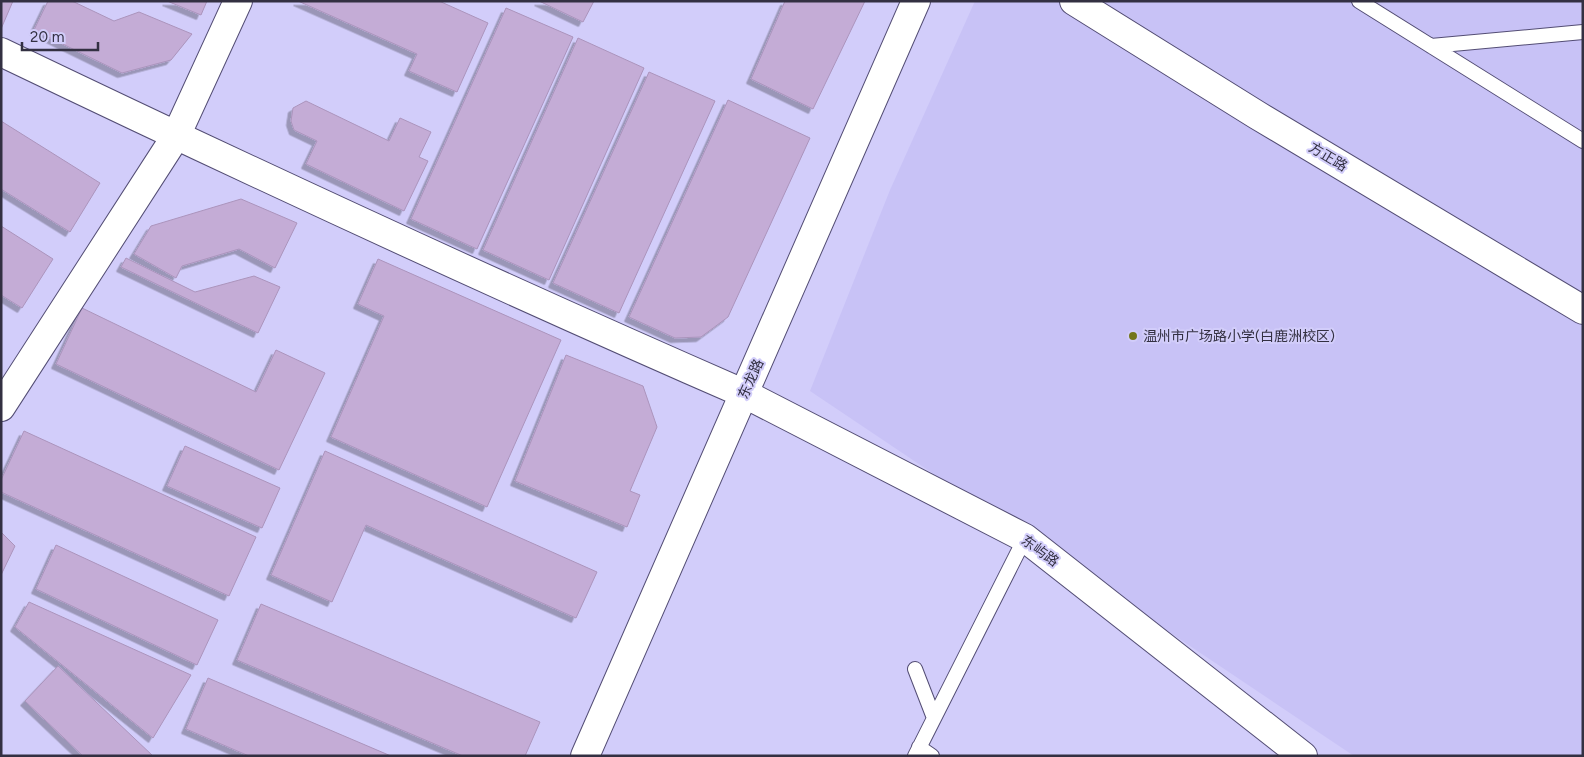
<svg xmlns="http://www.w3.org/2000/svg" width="1584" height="757" font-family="Figtree,'Noto Sans SC',sans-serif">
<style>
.built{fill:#c8c2f6}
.building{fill:#c4acd6;stroke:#ab94bc;filter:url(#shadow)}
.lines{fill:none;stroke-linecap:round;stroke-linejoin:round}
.service-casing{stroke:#534d74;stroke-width:16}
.minor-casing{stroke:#534d74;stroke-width:30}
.tertiary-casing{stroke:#534d74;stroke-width:30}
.service{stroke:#fff;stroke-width:14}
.minor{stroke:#fff;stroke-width:28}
.tertiary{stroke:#fff;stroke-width:28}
.poi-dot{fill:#74761c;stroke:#d2cdfa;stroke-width:2}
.labels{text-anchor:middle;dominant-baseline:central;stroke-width:4;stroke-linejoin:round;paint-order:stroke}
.street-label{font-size:14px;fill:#333042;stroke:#d2cdfa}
.poi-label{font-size:14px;fill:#333042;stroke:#d2cdfa;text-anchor:start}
</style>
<defs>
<filter id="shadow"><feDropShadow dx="-4.5" dy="4.5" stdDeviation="0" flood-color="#0004"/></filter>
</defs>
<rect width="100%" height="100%" fill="#d2cdfa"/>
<path class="built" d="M975,1H1583V756H1354L810,391L890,190Z"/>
<path class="building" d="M1,1H13L1,29Z
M48,1H72L114,21L139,12L192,34L171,60L122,73L34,30Z
M167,1H207L201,15Z
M298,1H439L488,23L457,92L409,71L417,54Z
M539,1H594L583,22Z
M785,1H865L813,109L751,79Z
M506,8L573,37L477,249L411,219Z
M578,38L644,68L549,280L483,250Z
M649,72L715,101L619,313L553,283Z
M728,100L810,138L728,317L701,337L675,338L629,317Z
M306,101L389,141L400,118L431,132L419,157L428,161L404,211L306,164L317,141L294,130L291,121L293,108Z
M1,121L100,183L70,232L1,189Z
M241,199L297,223L275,268L239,249L182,266L176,278L134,254L151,226Z
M1,226L53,259L22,308L1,295Z
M126,258L195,292L254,276L280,287L258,333L121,267Z
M378,259L561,340L487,507L331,437L384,316L358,304Z
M82,308L256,392L276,350L325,373L279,470L56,364Z
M566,355L643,386L657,427L630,491L640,495L627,527L515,481Z
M24,431L256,537L229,596L1,492V480Z
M185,446L280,488L262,528L167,486Z
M325,451L597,572L576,618L366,525L332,602L271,575Z
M1,532L15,546L1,575Z
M56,545L218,620L197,665L36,589Z
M29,602L191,675L153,738L15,627Z
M261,604L540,722L525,756H463L237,660Z
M58,666L153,756H83L25,701Z
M208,678L391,756H249L186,729Z"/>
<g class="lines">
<g class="service-casing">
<path id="service" d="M1359,1L1583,141
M1431,46L1583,32
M915,669L934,718
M919,747L932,756
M915,756L1025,538"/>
</g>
<g class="minor-casing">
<path id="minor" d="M1,52C247,170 495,285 745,394
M1,407L176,136L238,1"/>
</g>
<g class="tertiary-casing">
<path id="tertiary" d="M1074,1L1257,115L1583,310
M745,394L1025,538L1303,756
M585,756L916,1"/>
</g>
<use href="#service" class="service"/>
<use href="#minor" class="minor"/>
<use href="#tertiary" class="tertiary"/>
</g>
<circle class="poi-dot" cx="1133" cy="336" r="5"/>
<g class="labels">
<g class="street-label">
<text transform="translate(1328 157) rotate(31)">方正路</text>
<text transform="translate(751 379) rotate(-66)">东龙路</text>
<text transform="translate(1040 551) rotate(36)">东屿路</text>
</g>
<g class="poi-label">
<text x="1143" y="336">温州市广场路小学(白鹿洲校区)</text>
</g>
</g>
<rect width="1584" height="757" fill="none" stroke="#333042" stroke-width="5"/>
<path d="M22 42v8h76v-8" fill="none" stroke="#333042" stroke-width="2.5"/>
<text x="30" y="42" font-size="15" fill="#333042" stroke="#d2cdfa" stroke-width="4" paint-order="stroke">20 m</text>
</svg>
